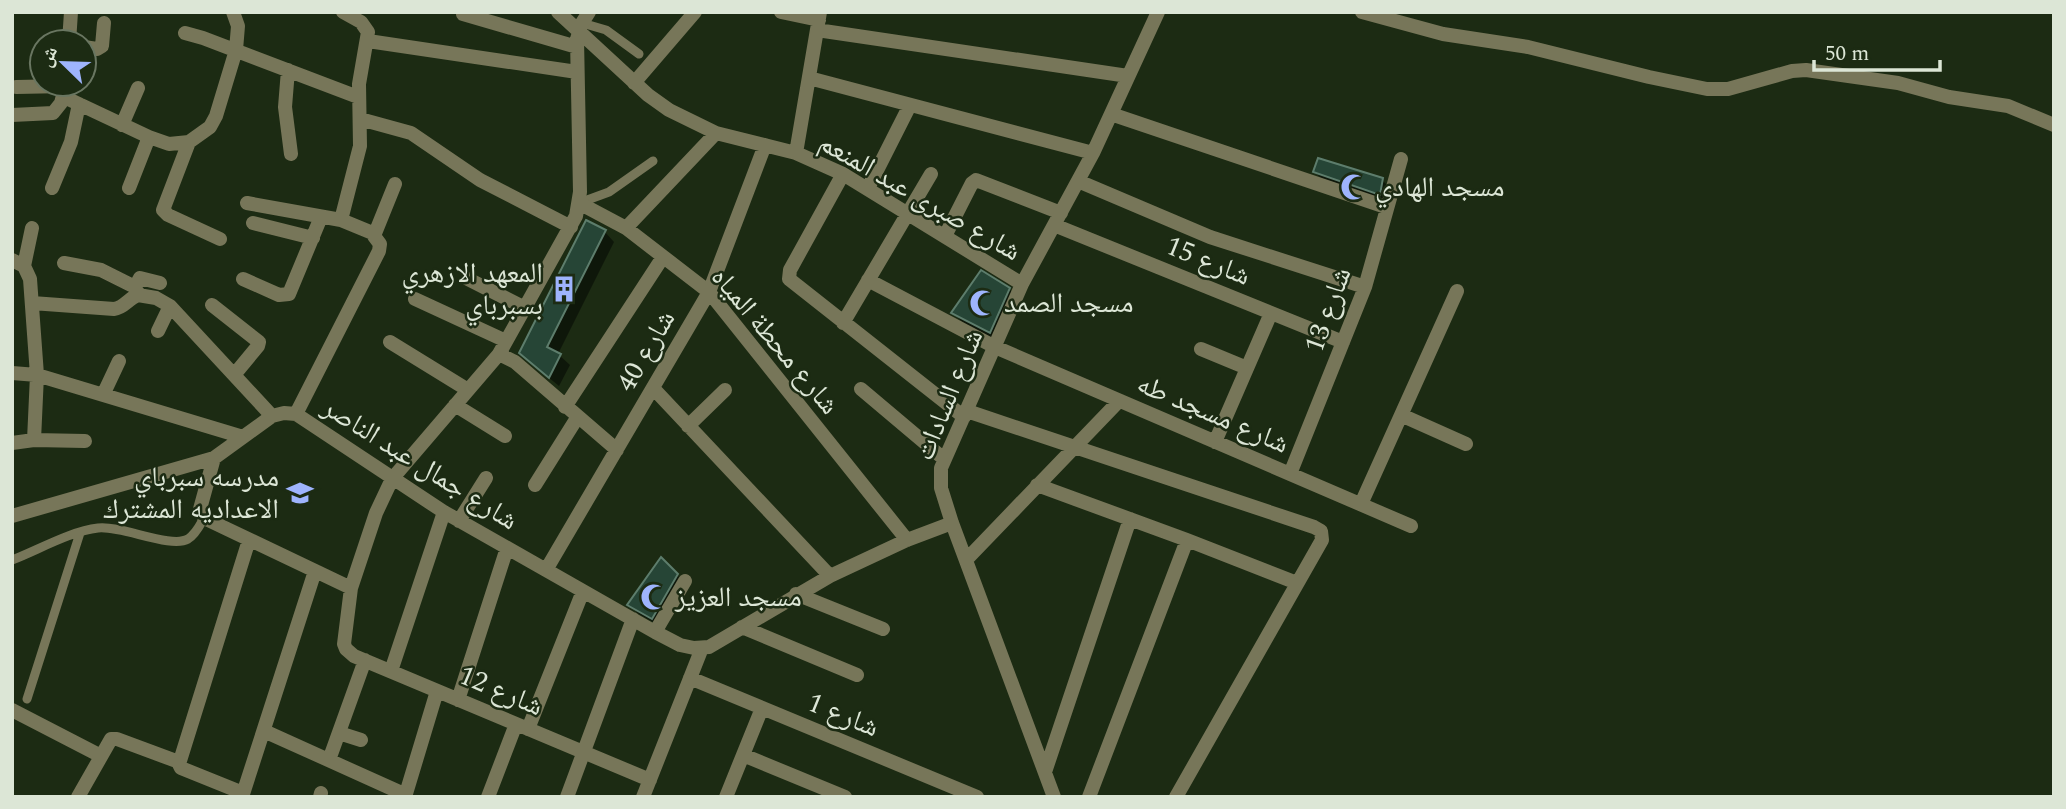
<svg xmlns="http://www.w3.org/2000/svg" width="2066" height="809" font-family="Spectral,'Noto Naskh Arabic',serif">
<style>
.shadow{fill:#0007}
.building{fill:#264536;stroke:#5d7d6c;stroke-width:2}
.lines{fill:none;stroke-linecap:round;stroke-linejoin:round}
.service{stroke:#777659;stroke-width:9}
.minor{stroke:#777659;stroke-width:14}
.labels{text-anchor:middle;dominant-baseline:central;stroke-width:5;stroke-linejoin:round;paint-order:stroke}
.poi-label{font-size:28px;fill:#dce6d6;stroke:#1c2b13;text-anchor:start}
.street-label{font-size:28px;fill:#dce6d6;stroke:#1c2b13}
</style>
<rect width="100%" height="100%" fill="#1c2b13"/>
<path class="shadow" d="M1315,172L1382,180L1392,190L1389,203L1324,181Z
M605,232L614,242L558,354L570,365L559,386L531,363Z
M1009,289L1019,299L1000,342L963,323L954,313Z
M662,560L687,585L662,627L639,614L629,605Z"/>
<path class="building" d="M1318,158L1383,178L1380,195L1313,172Z
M586,220L606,230L547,347L561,354L549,378L519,353Z
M981,270L1010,288L990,333L951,313Z
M661,557L678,574L652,619L627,605Z"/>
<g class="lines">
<path class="service" d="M582,23L606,30L639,54
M579,203L609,192L653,161
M12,560C38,550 71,531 98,528C121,525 171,549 188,539C196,534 200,525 204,518
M27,699L80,533"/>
<path class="minor" d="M558,12L648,95L669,110L716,133L796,153L843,174L1022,284
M589,12L582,23L577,39L580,192L576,216L499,354L392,479L376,513L351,588L344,644L346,649L354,656L650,780
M781,12L819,20
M1362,12L1443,34L1528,47L1649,77L1707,89H1728L1792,71L1806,70L1898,83L1949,97L2008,106L2054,125
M463,14L577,47
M817,30L1128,76
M185,33L203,38L358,97
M368,41L577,72
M69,42L71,12
M84,47L97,49L102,46L104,23
M288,70L285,107L291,154
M809,78L1093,153
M634,83L695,12
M16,87L66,86
M64,97L149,137L169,144L189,142L210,127L216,116L236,50L238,26L233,12
M1111,114L1386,207
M12,115L53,113L61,103L66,84
M360,119L411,133L480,180L571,227
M122,125L138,88
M189,142L163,210L168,215L220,239
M796,153L820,12
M843,174L790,270L789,279L964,417
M1078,181L1210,237L1365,287
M52,188L71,142L79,104
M129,188L149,137
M868,188L910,105
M247,203L341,220L375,234
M579,203L626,228L709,292L907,540
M341,220L360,146L359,84L368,32L361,22L343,12
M253,223L313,238
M1054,225L1343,342
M626,228L716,133
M945,236L972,183L976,180L1061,213
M12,260L24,266L30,279L37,375L34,440
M64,263L101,270L135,287
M24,266L32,228
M243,279L279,295L289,294L321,217
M468,279L525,308
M868,280L995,347L1411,526
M138,293L135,287L140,278L160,283
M138,295L156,298L170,306L272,416
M415,299L506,341
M32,303L114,309C124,308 129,298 138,295
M212,305L259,342L258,346L234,375
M843,323L931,174
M158,331L170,306
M390,342L468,390
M1201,349L1247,368
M499,354L515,362L617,450
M12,373L37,375L243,437
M653,388L830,576
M861,389L944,459
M103,395L119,361
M455,405L505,436
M565,407L663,257
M967,411L1314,527L1321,531L1322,540L1176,797
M296,414L379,251L380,244L374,236L395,184
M1401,415L1466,444
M688,426L725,390
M1215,442L1271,313
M12,443L34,440L85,441
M214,458L200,509L204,518L351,588
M1290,474L1365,287L1401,159
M535,485L577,418
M1037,485L1187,540L1297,583
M1361,504L1457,291
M12,516L214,458L272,416L284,413L296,414L444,512L655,632L680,645L694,648L709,647L830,576L907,540L952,523
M459,521L486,478
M966,560L1119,401
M546,570L709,292L765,145
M796,594L883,629
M742,627L857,675
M655,632L685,581
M391,671L444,512
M690,678L977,797
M458,700L507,548
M12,710L101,756
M528,729L583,591
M264,731L406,795
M339,733L361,740
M743,755L845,797
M329,760L365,660
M1045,772L1130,519
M243,793L181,768L179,764L249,540
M78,797L111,739H117L179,762
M242,797L315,571
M320,797L321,793
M405,797L437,691
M488,797L516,724
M567,797L633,619
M643,797L702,648
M726,797L762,708
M1054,797L952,523L941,488V468L1022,284L1093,153L1158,12
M1089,797L1187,540"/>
</g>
<defs>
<g id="mosque-bare" transform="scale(2.1)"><path d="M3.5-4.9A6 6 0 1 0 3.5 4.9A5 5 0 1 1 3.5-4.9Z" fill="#9eb4fd" stroke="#1c2b13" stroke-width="2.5" paint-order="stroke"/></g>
<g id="building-bare" transform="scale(2.1)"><path d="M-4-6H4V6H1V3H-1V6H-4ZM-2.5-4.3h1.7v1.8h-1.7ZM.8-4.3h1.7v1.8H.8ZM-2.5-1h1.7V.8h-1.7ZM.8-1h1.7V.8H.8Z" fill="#9eb4fd" stroke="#1c2b13" stroke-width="2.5" paint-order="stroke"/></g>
<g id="school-bare" transform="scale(2.1)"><path d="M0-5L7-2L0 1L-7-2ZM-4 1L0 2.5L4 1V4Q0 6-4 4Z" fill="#9eb4fd" stroke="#1c2b13" stroke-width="2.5" paint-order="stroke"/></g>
</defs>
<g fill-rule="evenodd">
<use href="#mosque-bare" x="1354" y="187"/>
<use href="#building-bare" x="564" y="289"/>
<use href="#mosque-bare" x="983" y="303"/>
<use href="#school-bare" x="300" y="493"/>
<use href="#mosque-bare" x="654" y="597"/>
</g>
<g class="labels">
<g class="poi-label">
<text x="1375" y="187">مسجد الهادي</text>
<text x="543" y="273" text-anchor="end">المعهد الازهري<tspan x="543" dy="32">بسبرباي</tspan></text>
<text x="1004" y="303">مسجد الصمد</text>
<text x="279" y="477" text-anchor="end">مدرسه سبرباي<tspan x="279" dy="32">الاعداديه المشترك</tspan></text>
<text x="675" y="597">مسجد العزيز</text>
</g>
<g class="street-label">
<text transform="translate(920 197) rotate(30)">شارع صبرى عبد المنعم</text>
<text transform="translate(1208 261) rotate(22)">شارع 15</text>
<text transform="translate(1328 310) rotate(-70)">شارع 13</text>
<text transform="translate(775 341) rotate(50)">شارع محطة المياه</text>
<text transform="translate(646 351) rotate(-60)">شارع 40</text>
<text transform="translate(949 395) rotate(-68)">شارع السادات</text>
<text transform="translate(1213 414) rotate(23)">شارع مسجد طه</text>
<text transform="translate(420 464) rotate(32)">شارع جمال عبد الناصر</text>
<text transform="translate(501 691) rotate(23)">شارع 12</text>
<text transform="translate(843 715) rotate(22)">شارع 1</text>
</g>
</g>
<rect width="2066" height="809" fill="none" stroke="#dce6d6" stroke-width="28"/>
<g transform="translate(63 63) rotate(293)"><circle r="33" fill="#1c2b13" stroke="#697661" stroke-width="2"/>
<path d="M0-5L12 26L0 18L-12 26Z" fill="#9eb4fd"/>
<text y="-10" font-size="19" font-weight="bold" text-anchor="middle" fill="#dce6d6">ش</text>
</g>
<path d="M1814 60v10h126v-10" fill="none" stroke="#dce6d6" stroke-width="3.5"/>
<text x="1825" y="60" font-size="21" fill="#dce6d6" stroke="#1c2b13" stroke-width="5" paint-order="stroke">50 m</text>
</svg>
